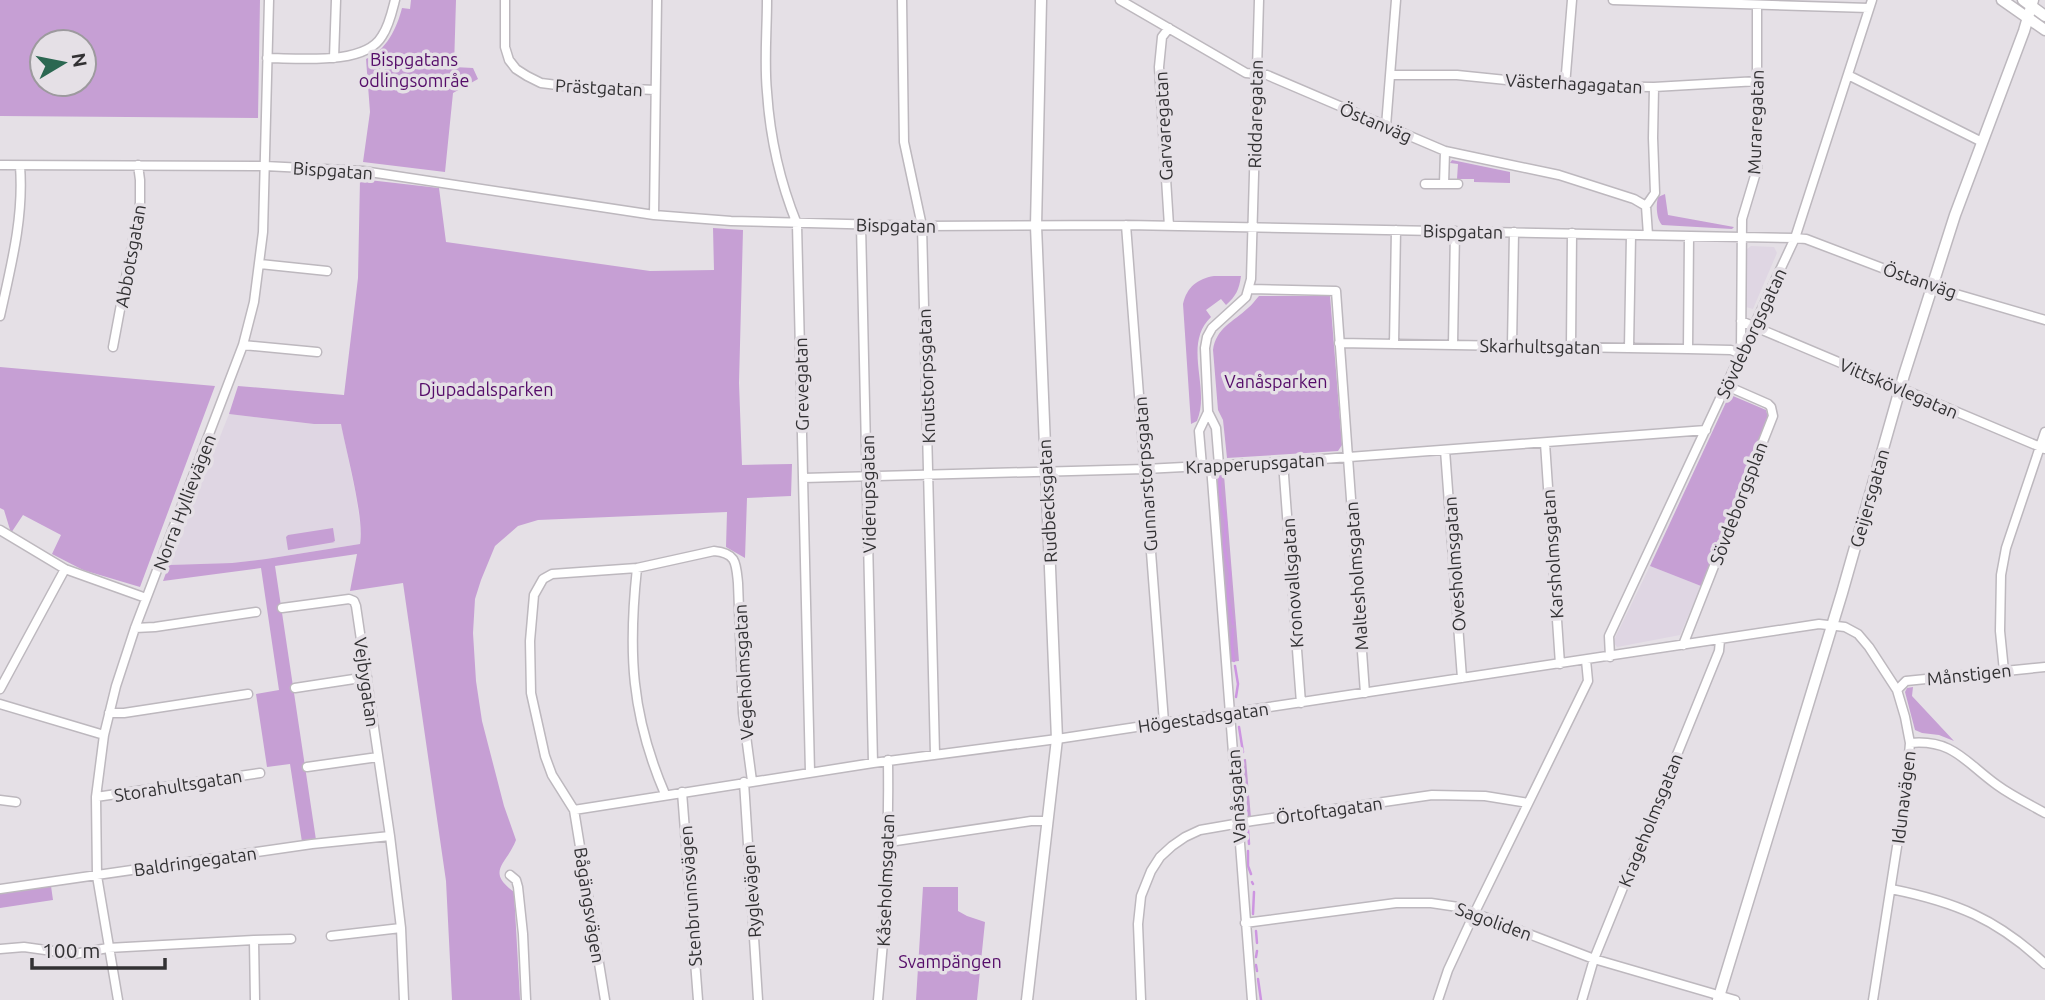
<svg xmlns="http://www.w3.org/2000/svg" width="2045" height="1000" font-family="Ubuntu,sans-serif">
<style>
.built{fill:#dfd6e3}
.green{fill:#c69fd4;fill-rule:evenodd}
.lines{fill:none;stroke-linecap:round;stroke-linejoin:round}
.stream{stroke:#cd95e1;stroke-width:2.5}
.minor-casing{stroke:#bdb8be;stroke-width:11}
.tertiary-casing{stroke:#bdb8be;stroke-width:13}
.minor{stroke:#fff;stroke-width:8}
.tertiary{stroke:#fff;stroke-width:10}
.labels{text-anchor:middle;dominant-baseline:central;stroke-width:7;stroke-linejoin:round;paint-order:stroke}
.park-label{font-size:18px;fill:#550c69;stroke:#e5e0e6}
.street-label{font-size:18px;fill:#323133;stroke:#e5e0e6}
</style>
<rect width="100%" height="100%" fill="#e5e0e6"/>
<path class="built" d="M1751,246L1774,247L1777,253L1753,309L1746,307L1747,249Z
M229,414L314,424L341,423L356,496L362,536L360,544L266,559L232,563L169,565Z
M1650,566L1701,586L1680,635L1617,647L1614,643L1615,638Z"/>
<path class="green" d="M0,0H260L258,118L0,116ZM42,42H84V84H42Z
M411,0H456L454,67L473,68L478,79L453,93L445,172L363,162L370,112L366,59C386,51 397,28 402,8L410,9Z
M1452,160L1510,172V183L1474,182V179H1457L1458,164L1450,163Z
M360,179L439,188L446,242L650,271L714,270L713,228L743,230L739,383L742,465L792,464L791,496L747,498L745,558L726,547L727,512L538,520L518,526L495,546L481,580L475,599L473,633L476,681L482,721L504,806L516,840C507,864 485,871 514,892L520,1000H452L446,881L403,583L350,591L357,554L275,566L316,840L302,842L290,764L267,767L256,694L279,690L261,568L163,581L169,565L232,563L266,559L360,544C365,520 346,451 341,424H314L229,414L238,386L344,395L358,278Z
M1665,194L1668,215L1734,227L1732,229L1662,225C1656,218 1656,205 1658,197Z
M1214,276H1241C1239,290 1236,296 1226,305L1221,299L1206,310L1211,317C1182,345 1211,388 1197,421L1191,424L1183,304C1187,287 1197,279 1214,276Z
M1259,296H1330L1342,445L1338,451L1227,458L1223,420L1218,410L1213,350C1216,328 1233,322 1248,308C1252,305 1255,300 1259,296Z
M0,367L215,386L140,587L83,570L52,554L61,535L23,515L11,533L4,510L0,508Z
M1733,396L1766,410L1768,417L1701,586L1650,566L1728,398Z
M1219,474L1224,475L1239,661L1230,662L1217,482Z
M333,528L335,541L333,542H335L288,550L286,537L288,535Z
M1913,687L1912,696L1954,741L1939,735L1922,733L1915,730L1905,692L1907,688Z
M1246,759L1251,818L1244,817L1241,812L1237,760Z
M51,886L53,900L0,908V894Z
M923,887H958V911L967,916L985,922L977,1000H916Z"/>
<g class="lines">
<path class="stream" d="M1217,477L1220,480V494L1226,523L1224,547L1230,573L1228,597L1233,624
M1233,629L1232,645L1234,661
M1235,666L1238,684L1236,697
M1239,727L1243,752
M1244,761L1241,782L1247,811
M1248,830L1249,844
M1248,851V866L1251,874
M1252,882L1253,884
M1253,914L1254,892
M1256,931L1257,943
M1256,957L1257,951
M1256,965L1257,971
M1258,979L1261,1000"/>
<g class="minor-casing">
<path id="minor" d="M505,0V47L509,60L516,69L527,76L541,83L565,86L655,90
M767,0C767,31 764,62 767,92C770,137 780,182 797,224L810,772
M902,0L904,142L922,226L935,754
M1120,0L1246,73L1267,75L1445,151L1559,175L1634,199L1646,206
M1613,0L1869,8
M1169,28L1162,37L1159,67L1169,226
M267,58C297,58 365,66 382,36C389,26 392,12 395,0
M334,58L336,0
M1391,75H1457L1565,86L1654,87L1758,81
M1848,75L1982,142
M1565,86L1572,0
M1386,126L1396,0
M0,165L265,166L363,171L654,215L731,221L922,226L1126,225L1795,238L1806,239L1932,287L2045,320
M1425,184H1458
M1444,184L1445,151
M654,215L657,0
M861,225L873,763
M1126,225L1164,722
M1648,235L1646,206L1655,193L1653,138L1654,87
M260,264L327,271
M1250,289L1336,291L1365,693
M0,316C11,266 24,217 20,166
M1741,321L2045,449
M1339,343L1688,349L1731,350L1741,354L1742,219L1757,169V5
M1394,344L1396,230
M243,345L317,352
M1453,345L1455,231
M1512,346L1514,232
M113,347L140,203V180L138,165
M1571,347L1572,233
M1629,348L1631,235
M1688,349L1689,236
M1545,443L1560,664
M1445,450L1462,678
M1283,462L1301,703
M1219,465L1216,428L1208,412L1205,348L1207,337L1212,328L1246,297L1251,279L1259,0
M1202,466L1199,431L1208,412
M1211,466L1252,1000
M803,478L1145,469L1283,462L1706,430
M0,530L65,569L146,598
M637,568C628,652 631,715 665,794
M282,608L349,599L354,601L356,606L390,836L401,928L404,1000
M135,628L155,627L256,612
M1683,645L1773,416L1771,407L1768,404L1727,386
M1610,657L1609,636L1795,238L1872,0
M2004,671L2000,631L2001,575L2006,548L2045,432
M295,688L367,677
M0,689L65,569
M1897,690L1906,681L2045,667
M0,704L104,735
M109,713H124L248,694
M1910,743C1953,739 1965,762 1997,785C2012,796 2029,804 2045,813
M307,767L378,757
M744,782L758,1000
M682,792L698,1000
M96,797L260,773
M0,800L16,802
M574,810L873,763L1057,739L1819,624L1845,627L1858,634L1869,647L1897,690L1905,717L1910,743L1906,789L1873,1000
M889,842L1031,821H1048
M510,875L516,880L518,887L523,934L526,1000
M0,889L312,844L390,836
M1891,889C1956,902 1997,919 2045,964
M1245,923L1396,903H1431L1458,907L1594,959L1735,1000
M331,936L401,928
M254,940L291,939
M0,949L24,947L74,954L108,948L254,940L255,1000
M118,1000L97,876L96,797L104,735L116,686L135,628L243,345L254,302L263,232L269,0
M605,1000L575,816L574,810L552,775L545,756L531,693L530,641L534,595L543,579L552,574L637,568L714,551C737,553 736,564 738,583L743,713L752,781
M878,1000C886,920 889,841 888,760
M1141,1000L1138,924L1141,896L1151,871L1160,857L1172,846L1185,837L1200,830L1252,821L1432,795L1485,796L1528,803
M1438,1000L1448,970L1475,912L1588,681L1586,660
M1582,1000L1594,959L1719,651L1720,640"/>
</g>
<g class="tertiary-casing">
<path id="tertiary" d="M2002,0L2045,30
M2023,0L2045,16
M1027,1000L1057,739L1036,226L1041,0
M1718,1000L1842,593L1904,375L1955,215L2024,31L2033,0"/>
</g>
<use href="#minor" class="minor"/>
<use href="#tertiary" class="tertiary"/>
</g>
<g class="labels">
<g class="park-label">
<text x="414" y="59">Bispgatans<tspan x="414" dy="21">odlingsområe</tspan></text>
<text x="1276" y="381">Vanåsparken</text>
<text x="486" y="389">Djupadalsparken</text>
<text x="950" y="961">Svampängen</text>
</g>
<g class="street-label">
<text transform="translate(1574 83) rotate(3)">Västerhagagatan</text>
<text transform="translate(599 87) rotate(3)">Prästgatan</text>
<text transform="translate(1255 114) rotate(-89)">Riddaregatan</text>
<text transform="translate(1376 122) rotate(23)">Östanväg</text>
<text transform="translate(1755 122) rotate(-88)">Muraregatan</text>
<text transform="translate(1163 126) rotate(-93)">Garvaregatan</text>
<text transform="translate(333 170) rotate(4)">Bispgatan</text>
<text transform="translate(896 225) rotate(1)">Bispgatan</text>
<text transform="translate(1463 231) rotate(1)">Bispgatan</text>
<text transform="translate(130 256) rotate(-80)">Abbotsgatan</text>
<text transform="translate(1920 280) rotate(19)">Östanväg</text>
<text transform="translate(1751 333) rotate(-65)">Sövdeborgsgatan</text>
<text transform="translate(1540 346) rotate(1)">Skarhultsgatan</text>
<text transform="translate(926 376) rotate(-92)">Knutstorpsgatan</text>
<text transform="translate(801 384) rotate(-91)">Grevegatan</text>
<text transform="translate(1899 388) rotate(23)">Vittskövlegatan</text>
<text transform="translate(1255 463) rotate(-3)">Krapperupsgatan</text>
<text transform="translate(1145 474) rotate(-94)">Gunnarstorpsgatan</text>
<text transform="translate(868 494) rotate(-91)">Viderupsgatan</text>
<text transform="translate(1869 498) rotate(-74)">Geijersgatan</text>
<text transform="translate(1047 501) rotate(-93)">Rudbecksgatan</text>
<text transform="translate(184 502) rotate(-69)">Norra Hyllievägen</text>
<text transform="translate(1738 503) rotate(-69)">Sövdeborgsplan</text>
<text transform="translate(1552 554) rotate(-94)">Karsholmsgatan</text>
<text transform="translate(1454 564) rotate(-94)">Ovesholmsgatan</text>
<text transform="translate(1356 576) rotate(-94)">Maltesholmsgatan</text>
<text transform="translate(1292 583) rotate(-94)">Kronovallsgatan</text>
<text transform="translate(743 672) rotate(-93)">Vegeholmsgatan</text>
<text transform="translate(1969 674) rotate(-6)">Månstigen</text>
<text transform="translate(367 682) rotate(82)">Vejbygatan</text>
<text transform="translate(1203 717) rotate(-8)">Högestadsgatan</text>
<text transform="translate(178 785) rotate(-9)">Storahultsgatan</text>
<text transform="translate(1236 796) rotate(-94)">Vanåsgatan</text>
<text transform="translate(1903 797) rotate(-83)">Idunavägen</text>
<text transform="translate(1329 810) rotate(-8)">Örtoftagatan</text>
<text transform="translate(1650 820) rotate(-68)">Krageholmsgatan</text>
<text transform="translate(195 861) rotate(-8)">Baldringegatan</text>
<text transform="translate(885 880) rotate(-88)">Kåseholmsgatan</text>
<text transform="translate(751 891) rotate(-94)">Ryglevägen</text>
<text transform="translate(690 896) rotate(-94)">Stenbrunnsvägen</text>
<text transform="translate(590 905) rotate(81)">Bågängsvägen</text>
<text transform="translate(1494 921) rotate(20)">Sagoliden</text>
</g>
</g>
<g transform="translate(63 63) rotate(80)"><circle r="33" fill="#e5e0e6" stroke="#9d9a9e" stroke-width="2"/>
<path d="M0-5L12 26L0 18L-12 26Z" fill="#2b6751"/>
<text y="-10" font-size="19" font-weight="bold" text-anchor="middle" fill="#323133">N</text>
</g>
<path d="M32 958v10h133v-10" fill="none" stroke="#323133" stroke-width="3.5"/>
<text x="42" y="958" font-size="21" fill="#323133" stroke="#e5e0e6" stroke-width="5" paint-order="stroke">100 m</text>
</svg>
